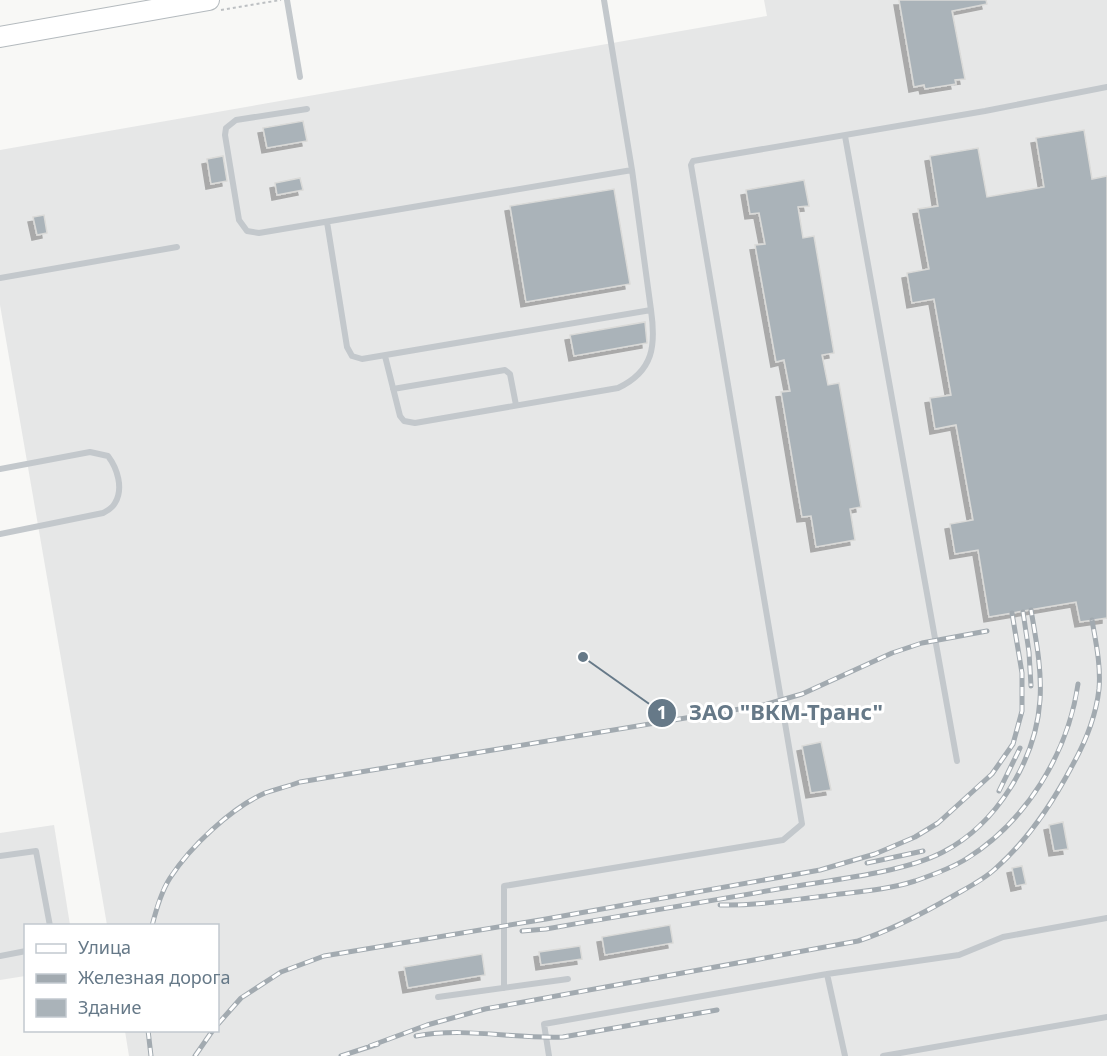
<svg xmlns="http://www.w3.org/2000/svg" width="1107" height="1056" font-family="'Noto Sans',sans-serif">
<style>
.built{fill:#e6e7e7}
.building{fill:#aab3b9;stroke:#dadad8;stroke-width:1.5;filter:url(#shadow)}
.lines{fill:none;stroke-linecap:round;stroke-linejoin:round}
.primary-casing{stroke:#b4babe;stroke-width:22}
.path{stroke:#bdc0c3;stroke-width:2;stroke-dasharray:3 3;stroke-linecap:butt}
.lane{stroke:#c3c8cc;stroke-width:6}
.primary{stroke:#fff;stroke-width:20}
.rail-casing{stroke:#a2aab0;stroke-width:5}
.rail{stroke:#fff;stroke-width:3;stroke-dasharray:9;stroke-linecap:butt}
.leader{fill:none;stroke:#667988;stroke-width:2}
.callout-dot{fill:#667988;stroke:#fff;stroke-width:2}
.mark-label{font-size:18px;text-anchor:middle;font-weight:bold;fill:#fff}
.callout-label{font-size:22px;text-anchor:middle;font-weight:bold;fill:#667988;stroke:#fff;stroke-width:6;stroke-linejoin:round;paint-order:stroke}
</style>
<defs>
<filter id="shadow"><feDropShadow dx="-5" dy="5" stdDeviation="0" flood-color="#0004"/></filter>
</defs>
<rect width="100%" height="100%" fill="#f8f8f6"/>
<path class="built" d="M764,0H1107V1056H129L125,1031L218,1030V926L107,925L0,305V150L767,16Z
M54,825L70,925L26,926L25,976L0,980V833Z"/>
<path class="building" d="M899,0H986L987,4L952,11L965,79L955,80L956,84L925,89L924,85L914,87Z
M303,121L307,141L267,148L263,128Z
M1084,130L1092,179L1107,176V618L1080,622L1076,602L989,617L978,550L955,554L950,524L973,520L956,425L935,429L930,398L951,395L934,299L912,303L907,273L929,269L918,209L938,206L930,156L978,148L987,197L1044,187L1036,138Z
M223,156L227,181L211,184L207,159Z
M300,178L303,190L277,195L275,183Z
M804,180L809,206L798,207L803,238L814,236L834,353L822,355L828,385L839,383L861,507L850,509L855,540L816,547L811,516L802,517L781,392L790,391L784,360L776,362L755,245L765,244L759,213L750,214L746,190Z
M614,189L630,284L526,302L510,206Z
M44,215L47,233L37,235L33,217Z
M645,322L647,343L574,356L570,335Z
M821,742L831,790L811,793L802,746Z
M1063,822L1068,849L1054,851L1049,825Z
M1022,866L1026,884L1016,886L1012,868Z
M670,925L673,943L605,955L602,937Z
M580,946L582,959L541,965L539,952Z
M482,954L485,975L408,988L404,967Z"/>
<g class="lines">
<g class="primary-casing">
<path id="primary" d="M0,37L209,0"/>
</g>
<path class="path" d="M221,10L281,0"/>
<path class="lane" d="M287,0L300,77
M307,109L236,120L226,128L225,135L239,220L247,231L259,233L632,170
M845,136L957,761
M327,222L347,347L352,356L362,359L651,310L632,170L604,0
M0,278L177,247
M385,356L400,416L404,421L415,423L618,388C654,371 656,345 651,310
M393,389L505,370L510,374L516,405
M0,469L90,452L108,456C117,468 124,488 115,503C113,507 107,511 103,513L0,534
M0,856L36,851L50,926
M0,956L26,951
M827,974L845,1056
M504,988V886L783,840L802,824L691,165L693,161L985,111L1107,87
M438,997L568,979
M549,1056L544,1024L827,974L959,955L1003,937L1107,918
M883,1056L1107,1017"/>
<use href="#primary" class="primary"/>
<g class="rail-casing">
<path id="rail" d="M1023,612L1029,652L1031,686
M999,791L1020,748
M867,863L923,851
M720,905C755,906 790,900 825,896C854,892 887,890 915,881C932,875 950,869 966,859C1026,822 1068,753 1078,684
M152,926C156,910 161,892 170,878C190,847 231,808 265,793C277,789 289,786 300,782L764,705L802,694L892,653L922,643L987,631
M522,931L546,929C625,915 704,902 784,888C830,880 903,873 943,852C997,824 1036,760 1040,700C1042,670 1036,639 1031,610
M218,1024L241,998L281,972L324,956L546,919L820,870L875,854L915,837L938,823L992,774L1013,744L1022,711V673L1012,613
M148,1030L151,1056
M416,1036C465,1027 514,1039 563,1037L717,1010
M370,1046L427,1025L485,1009L858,941C892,930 922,914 953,896C967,888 983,880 995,869C1028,840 1052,804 1072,766C1085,743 1096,716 1099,689C1101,666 1096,643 1092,620
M195,1056L213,1030
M341,1056L378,1044"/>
</g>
<use href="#rail" class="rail"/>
</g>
<path class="leader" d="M583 657L662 713"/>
<g class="callout-dot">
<circle cx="583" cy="657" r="6"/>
<circle cx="662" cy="713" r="15"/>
</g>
<g class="mark-label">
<text x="662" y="719">1</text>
</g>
<g class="callout-label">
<text x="786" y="720">ЗАО "ВКМ-Транс"</text>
</g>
<rect x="24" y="924" width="195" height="108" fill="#ffffff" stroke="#c2c9cf" stroke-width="1.5"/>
<rect x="36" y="944" width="30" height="9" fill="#ffffff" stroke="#c2c9cf" stroke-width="1.5"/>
<text x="78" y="954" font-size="18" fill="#667988">Улица</text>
<rect x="36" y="974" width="30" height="9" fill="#a2aab0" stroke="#c2c9cf" stroke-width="1.5"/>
<text x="78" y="984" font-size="18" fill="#667988">Железная дорога</text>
<rect x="36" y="999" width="30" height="18" fill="#aab3b9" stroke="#c2c9cf" stroke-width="1.5"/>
<text x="78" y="1014" font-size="18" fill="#667988">Здание</text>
</svg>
